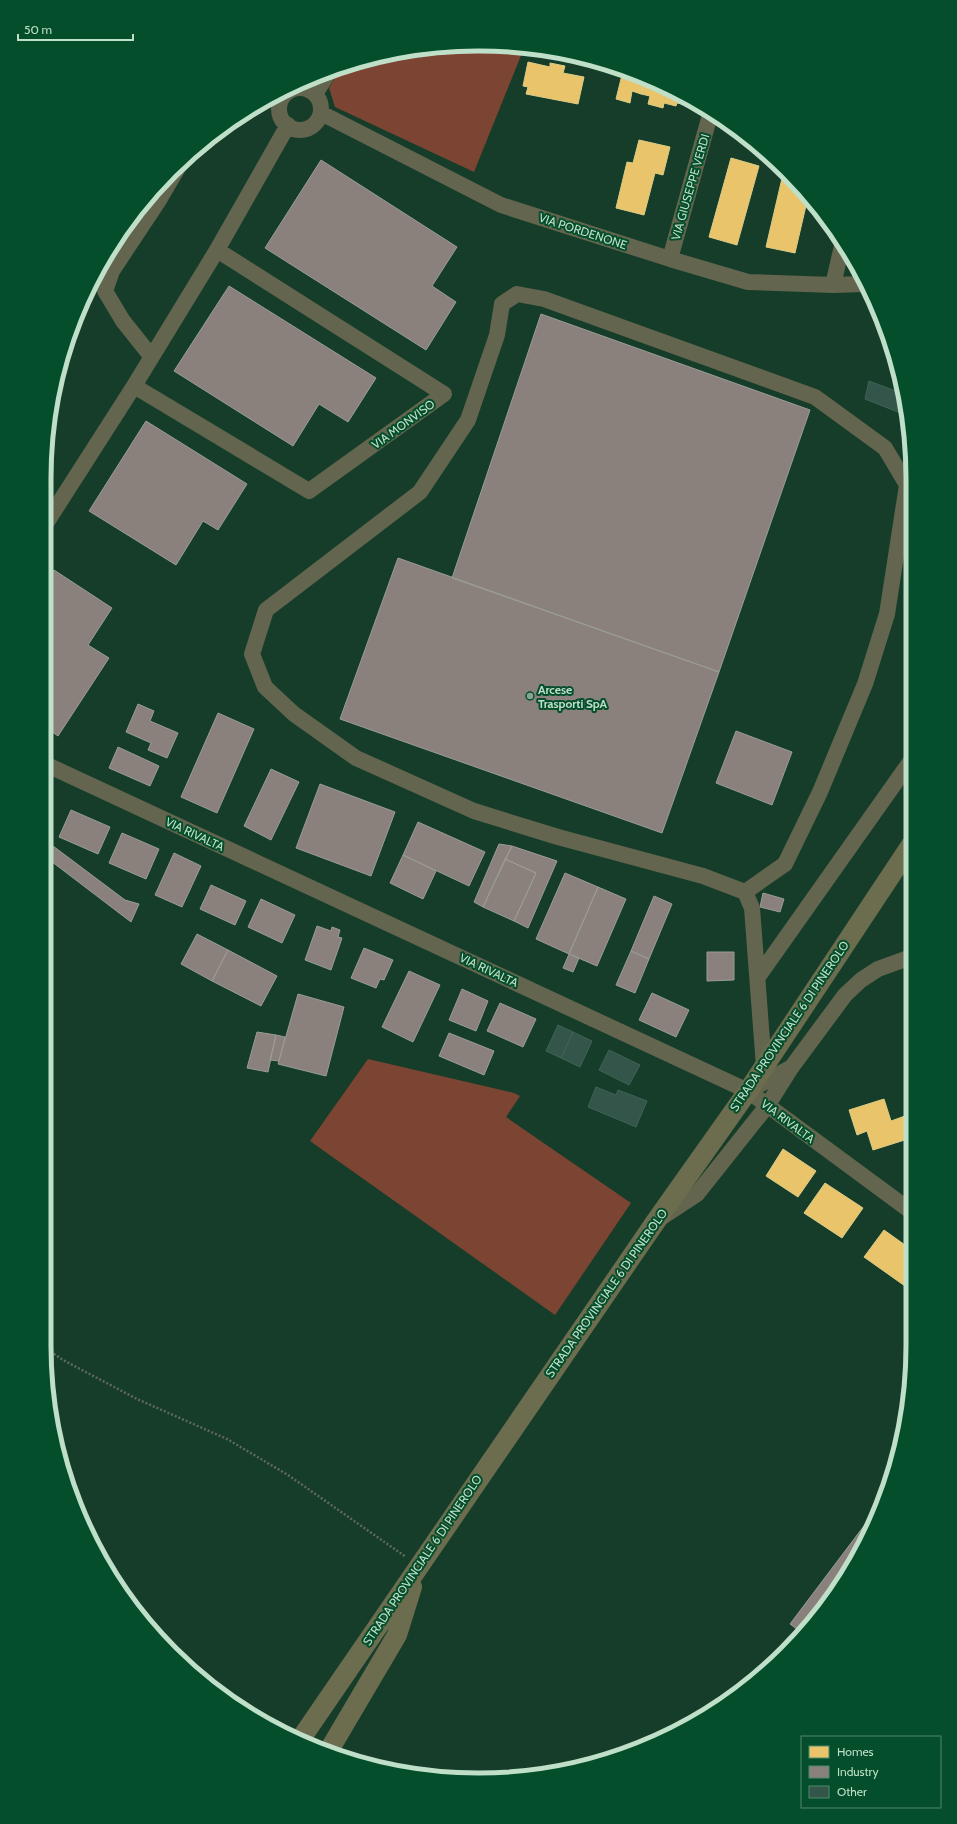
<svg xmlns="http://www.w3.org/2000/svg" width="957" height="1824" font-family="Cabin,sans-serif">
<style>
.green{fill:#7c4432}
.homes{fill:#e9c46a;stroke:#dccc86}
.industry{fill:#8a817c;stroke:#9a9d93}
.building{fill:#34564a;stroke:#406357}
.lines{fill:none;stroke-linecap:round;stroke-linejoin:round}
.path{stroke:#5f6a57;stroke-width:2.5;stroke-dasharray:2 2;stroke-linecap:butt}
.minor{stroke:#63654e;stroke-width:16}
.major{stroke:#6c6c4e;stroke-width:20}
.poi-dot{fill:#84a691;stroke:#044e2b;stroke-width:1.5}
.labels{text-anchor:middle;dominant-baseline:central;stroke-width:4;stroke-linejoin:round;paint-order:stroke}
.street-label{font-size:12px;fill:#bfdfc9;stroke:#044e2b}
.poi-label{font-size:12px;font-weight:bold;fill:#bfdfc9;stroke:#044e2b;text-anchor:start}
.rim{fill:none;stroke:#bfdfc9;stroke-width:5}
</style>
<rect width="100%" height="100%" fill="#153d2a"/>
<path class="green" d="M507,45L524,48L474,172L335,107L329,88L342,66L422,48Z
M171,174L108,280L95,281L99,270L134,214Z
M368,1059L514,1093L520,1096L506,1117L631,1203L555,1315L310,1141Z"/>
<path class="homes" d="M528,62L550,67V63L565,66L563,73L584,77L578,104L526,94L528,87L523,86Z
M623,71L645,79L641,94L632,91L630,103L616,99Z
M645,79L671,89L683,97L682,104L677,103L676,106L664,103L663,108L648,104L650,96L641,94Z
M639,140L670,147L663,175L655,173L644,215L616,208L627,162L633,163Z
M731,158L759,166L737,245L709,237Z
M783,174H786L808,197L795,253L766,247Z
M908,905L911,906V927H906Z
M884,1099L891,1121L905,1116L911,1138L873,1150L867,1131L857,1135L849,1110Z
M783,1149L816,1171L798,1197L766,1176Z
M825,1183L863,1208L842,1238L804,1213Z
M884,1230L912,1250V1291L864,1257Z"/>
<path class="industry" d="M321,160L457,247L432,286L456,302L426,350L265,248Z
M229,286L376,378L348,422L319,404L293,446L174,371Z
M541,314L810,410L719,672L452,578Z
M146,421L247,484L218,530L203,521L176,565L89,511Z
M398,558L719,672L662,833L340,719Z
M54,570L112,608L88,645L109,658L58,736L45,727V584Z
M138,704L154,711L150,721L178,733L167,758L148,750L151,743L126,732Z
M218,713L254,729L217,813L181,797Z
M736,731L792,752L772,805L716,783Z
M118,747L159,766L150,786L109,768Z
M271,769L299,782L271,840L244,826Z
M320,784L395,812L371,876L296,848Z
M71,810L110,827L98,854L59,837Z
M418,822L485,852L469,886L403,855Z
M122,833L159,849L146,879L109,863Z
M499,844L512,846L483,907L474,902Z
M53,846L125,900L139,904L131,922L47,858Z
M512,846L557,861L528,928L514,921L536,873L505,859Z
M174,853L201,866L182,907L155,895Z
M403,855L436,871L423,899L390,883Z
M505,859L536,873L514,921L483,907Z
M565,873L598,887L569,954L536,939Z
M211,885L246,901L235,925L200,909Z
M598,887L626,899L597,966L569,954Z
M763,893L784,899L780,912L760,907Z
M654,896L672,904L649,959L631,951Z
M261,899L295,915L282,943L248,927Z
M317,926L331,931L332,927L340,930L338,937L342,938L331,970L305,960Z
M197,934L228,950L212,981L181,964Z
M364,948L393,960L384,980L380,979L376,988L351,978Z
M228,950L277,976L261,1006L212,981Z
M631,951L649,959L635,993L616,985Z
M707,952H734V980L707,981Z
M569,954L579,958L573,972L563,968Z
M409,971L440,985L413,1042L382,1027Z
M462,989L488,1001L476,1031L449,1020Z
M652,993L689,1010L676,1037L639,1020Z
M298,994L344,1007L326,1076L278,1064Z
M500,1003L536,1019L523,1047L487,1031Z
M257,1032L276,1035L268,1072L247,1068Z
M449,1033L494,1051L484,1075L439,1056Z
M276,1035L285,1037L279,1061L270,1060Z
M882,1502L868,1538L823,1610L802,1633L790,1624Z"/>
<path class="building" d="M869,381L901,393L908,416L865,399Z
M558,1025L573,1032L561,1058L546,1051Z
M573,1032L592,1041L580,1067L561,1058Z
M609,1050L640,1065L629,1085L599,1070Z
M596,1087L616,1095L618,1090L647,1101L636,1127L588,1107Z"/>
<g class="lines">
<path class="path" d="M44,1347L63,1360L137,1399L227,1439L288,1475L406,1557"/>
<path class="minor" d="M279 109a21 21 0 1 1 42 0a21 21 0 1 1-42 0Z
M315,94L329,72
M321,113L501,205L670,259L748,282L833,285L864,284
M670,259L710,115
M833,285L842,246
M151,356L123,321L105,291L112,271L159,200L179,166
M134,386L309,491L444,394L217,250
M45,525L134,386L217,250L288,125
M45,764L748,1091L912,1212
M745,892L785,864L820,792L865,684L887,614L907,485L885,448L815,397L544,299L517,294L502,304L497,335L468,420L420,492L266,610L252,654L265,687L294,714L356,758L474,811L558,837L703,876L745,892L752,908L764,1067
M758,977L910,762
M748,1091L790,1068
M662,1217L697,1194L767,1106L791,1068L845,995L861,980L878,969L911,957"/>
<path class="major" d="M300,1740L656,1221L748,1091L911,845
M328,1752L397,1635L412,1587"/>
</g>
<circle class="poi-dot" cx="530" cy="696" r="4"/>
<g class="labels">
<g class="street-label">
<text transform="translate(690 187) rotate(-74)">VIA GIUSEPPE VERDI</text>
<text transform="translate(583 231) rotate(18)">VIA PORDENONE</text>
<text transform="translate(403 424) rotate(-36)">VIA MONVISO</text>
<text transform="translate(195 834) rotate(25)">VIA RIVALTA</text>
<text transform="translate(489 970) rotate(25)">VIA RIVALTA</text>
<text transform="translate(789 1026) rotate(-56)">STRADA PROVINCIALE 6 DI PINEROLO</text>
<text transform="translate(788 1121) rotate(37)">VIA RIVALTA</text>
<text transform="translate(606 1293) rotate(-55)">STRADA PROVINCIALE 6 DI PINEROLO</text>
<text transform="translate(422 1560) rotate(-56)">STRADA PROVINCIALE 6 DI PINEROLO</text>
</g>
<g class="poi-label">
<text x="538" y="689">Arcese<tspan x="538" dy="14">Trasporti SpA</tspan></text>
</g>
</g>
<path d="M0 0H957V1824H0ZM478 51H479A427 427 0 0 1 906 478V1346A427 427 0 0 1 479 1773H478A427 427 0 0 1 51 1346V478A427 427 0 0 1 478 51Z" fill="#044e2b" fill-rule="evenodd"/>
<path class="rim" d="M478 51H479A427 427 0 0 1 906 478V1346A427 427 0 0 1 479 1773H478A427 427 0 0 1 51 1346V478A427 427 0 0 1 478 51Z"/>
<rect x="801" y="1736" width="140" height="72" fill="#044e2b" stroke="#4f886a"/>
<rect x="809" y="1746" width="20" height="12" fill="#e9c46a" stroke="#4f886a"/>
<text x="837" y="1756" font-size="12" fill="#bfdfc9">Homes</text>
<rect x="809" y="1766" width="20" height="12" fill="#8a817c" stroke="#4f886a"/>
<text x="837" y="1776" font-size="12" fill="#bfdfc9">Industry</text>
<rect x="809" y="1786" width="20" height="12" fill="#34564a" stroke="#4f886a"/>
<text x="837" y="1796" font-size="12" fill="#bfdfc9">Other</text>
<path d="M18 34v6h115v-6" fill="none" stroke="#bfdfc9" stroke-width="2"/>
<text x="24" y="34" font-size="12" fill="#bfdfc9" stroke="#044e2b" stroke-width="3" paint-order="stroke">50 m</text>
</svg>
